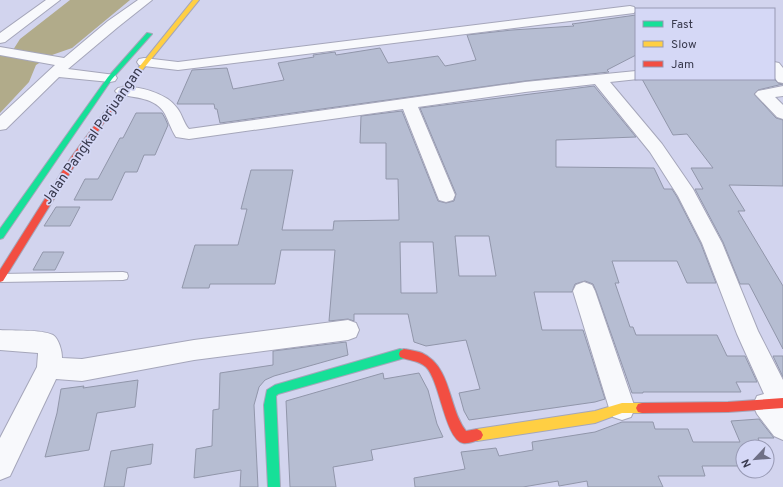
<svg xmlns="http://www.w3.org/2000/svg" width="783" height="487" font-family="Overpass,sans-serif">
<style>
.water{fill:#b1ab8a}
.building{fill:#b6bdd2;stroke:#9196aa;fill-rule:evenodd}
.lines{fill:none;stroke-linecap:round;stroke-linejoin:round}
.lane-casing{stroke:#a5a6ba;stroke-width:2}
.street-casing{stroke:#a5a6ba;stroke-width:2}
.fast-casing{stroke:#a5a6ba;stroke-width:2}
.slow-casing{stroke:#a5a6ba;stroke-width:2}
.jam-casing{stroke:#a5a6ba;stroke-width:2}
.lane{fill:#f8f9fc;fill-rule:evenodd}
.street{fill:#f8f9fc;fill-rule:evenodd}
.fast{fill:#16e098;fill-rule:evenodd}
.slow{fill:#ffcf43;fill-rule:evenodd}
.jam{fill:#f24e42;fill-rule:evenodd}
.labels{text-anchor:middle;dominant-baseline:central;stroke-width:3.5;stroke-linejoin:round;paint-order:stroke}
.street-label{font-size:14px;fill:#393a4e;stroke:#d5d8f6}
</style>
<rect width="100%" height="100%" fill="#d2d4ee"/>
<path class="water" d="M70,0H130L72,48L52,55L36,65L29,82L0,113V56L13,50L20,39Z"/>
<path class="building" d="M636,15V55L607,70L609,72L525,81L220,123L217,109H215L214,104H177L192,70L227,68L233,89L284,80L278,63L314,57L313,55L335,52L336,55L380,48L388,63L438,56L445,66L476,60L467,35L512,30L574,26L572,24Z
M642,79H774L778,83L783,84L758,90L754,94L776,118L783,120V186L729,185L745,211H738L783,286V349L749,284H740L723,242L695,189H703L691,168H713L687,134L673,135Z
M594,86L636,137L556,140V167L654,168L664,189H672L677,197L701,244L716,283H687L677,261H612L619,283H615L630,327H633L636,335H717L727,356H745L757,382H736L741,392H643V393H632L596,291L593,284L585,281L575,284L572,292H534L542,330H583L605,399L595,402L469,420L464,411L459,393L480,389L466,340L426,346L414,342L408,314H354V321L348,319L329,321L335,250H281L275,284H210L209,288H182L195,245H238L247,209H241L251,170H293L282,230H333L334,221L399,220L398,179H386V143H360L361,116L402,111L438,201L446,203L454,201L456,194L420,108ZM455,236H489L496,276H459ZM400,242H433L437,293H401Z
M136,113H162L165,118L168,125L155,155H144L137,172H125L112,200H74L85,179H98L120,138H123Z
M56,207H80L70,226H44Z
M43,252H64L55,270H33Z
M346,342L348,355L274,376L265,380L259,387L254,405L258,487H240L241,470L194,478L196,449L212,446L213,410L219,409L220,373L273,365V351Z
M773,356H783V377Z
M383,373L384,379L419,373L428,390L437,424L443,437L371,450L373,460L333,467L336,487H290L286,401Z
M138,380L135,407L97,413L89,450L45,457L57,413L61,389L84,386L83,388Z
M759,419L774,438H758L762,447H743V466H702L705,476H658L663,487H588L587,481L559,486L558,481L523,487H415L414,478L465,469L461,452L496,448L499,456L533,450L532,442L595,432L622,422H653L655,429H688L693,442H740L731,421Z
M153,444L151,464L127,468L124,487H104L111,451Z"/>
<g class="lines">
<g class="lane-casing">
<path id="lane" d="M123,272L127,273L128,276L127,279L123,280L0,282V274Z"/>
</g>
<g class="street-casing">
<path id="street" d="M46,0H60L5,42L0,43V33Z
M138,0H152L118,27L68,69L115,75L117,78L115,81L110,82L59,77L6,129L0,130V116L55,65L0,55V47L64,58L108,21Z
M630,6L634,7L636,10L634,13L178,70L144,66L139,65L137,62L139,59L144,58L178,62Z
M774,62L779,63L783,68V83L778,82L774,77Z
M636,71V79H638L610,82L662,144L693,189L722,243L758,331L783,380V440L774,436L757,414L753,405L757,396L764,394L737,334L702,243L678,196L650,152L595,84L525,92L418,107L455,195L453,200L446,202L439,200L437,195L403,109L189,139L176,137C171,129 169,122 165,114C156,97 134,98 118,94L115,91L118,88C135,84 167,93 177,108C182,114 184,124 189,129L525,82Z
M783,86V96L775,97L783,105V119L777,117L755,94L758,91Z
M584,282L592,285L595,291L635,408L631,417L622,420L613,417L609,408L573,291L576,285Z
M348,320L356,323L359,330L356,337L348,340L194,360L82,381L56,379L10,476L0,480V438L37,367L38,354V353L0,350V330C13,331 41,329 53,335C59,339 62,351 62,358L82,359L194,340Z"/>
</g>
<g class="fast-casing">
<path id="fast" d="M147,33L152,34L112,79L3,238L0,239V229L108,77Z
M400,349L408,351L409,354L408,357L278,394L276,396L280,487H268L264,405L267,390L275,385Z"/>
</g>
<g class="slow-casing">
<path id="slow" d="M193,0H199L127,89H123V87Z
M622,403H642L646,404L648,408L646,412L642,413H622L595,423L477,441L473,439L471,435L473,431L477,429L595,411Z"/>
</g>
<g class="jam-casing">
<path id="jam" d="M125,86L128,88L78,160L3,281L0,282V270L72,156L123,87Z
M404,349C410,350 417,351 422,353C452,367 448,408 466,431L477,429L481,431L483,435L481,439C476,441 468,444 463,443C445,439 440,381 426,367C418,360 409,361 400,357L399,354L400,351Z
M783,398V408L728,412L642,413L638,412L636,408L638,404L642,403L728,402Z"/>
</g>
<use href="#lane" class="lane"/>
<use href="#street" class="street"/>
<use href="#fast" class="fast"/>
<use href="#slow" class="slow"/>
<use href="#jam" class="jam"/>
</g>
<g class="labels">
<g class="street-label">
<text transform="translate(93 136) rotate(-55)">Jalan Pangkal Perjuangan</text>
</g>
</g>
<rect x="635" y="8" width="140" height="72" fill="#d5d8f6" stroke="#9799b3"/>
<rect x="643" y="21" width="20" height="6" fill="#16e098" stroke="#9799b3"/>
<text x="671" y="28" font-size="12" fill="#393a4e">Fast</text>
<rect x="643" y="41" width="20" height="6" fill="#ffcf43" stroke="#9799b3"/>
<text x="671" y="48" font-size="12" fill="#393a4e">Slow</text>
<rect x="643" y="61" width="20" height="6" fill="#f24e42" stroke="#9799b3"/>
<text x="671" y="68" font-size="12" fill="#393a4e">Jam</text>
<g transform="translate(755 459) rotate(244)"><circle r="19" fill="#d5d8f6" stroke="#9799b3"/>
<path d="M0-3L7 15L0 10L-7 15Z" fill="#6f7086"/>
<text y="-6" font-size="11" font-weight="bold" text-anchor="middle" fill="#393a4e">N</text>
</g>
</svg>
